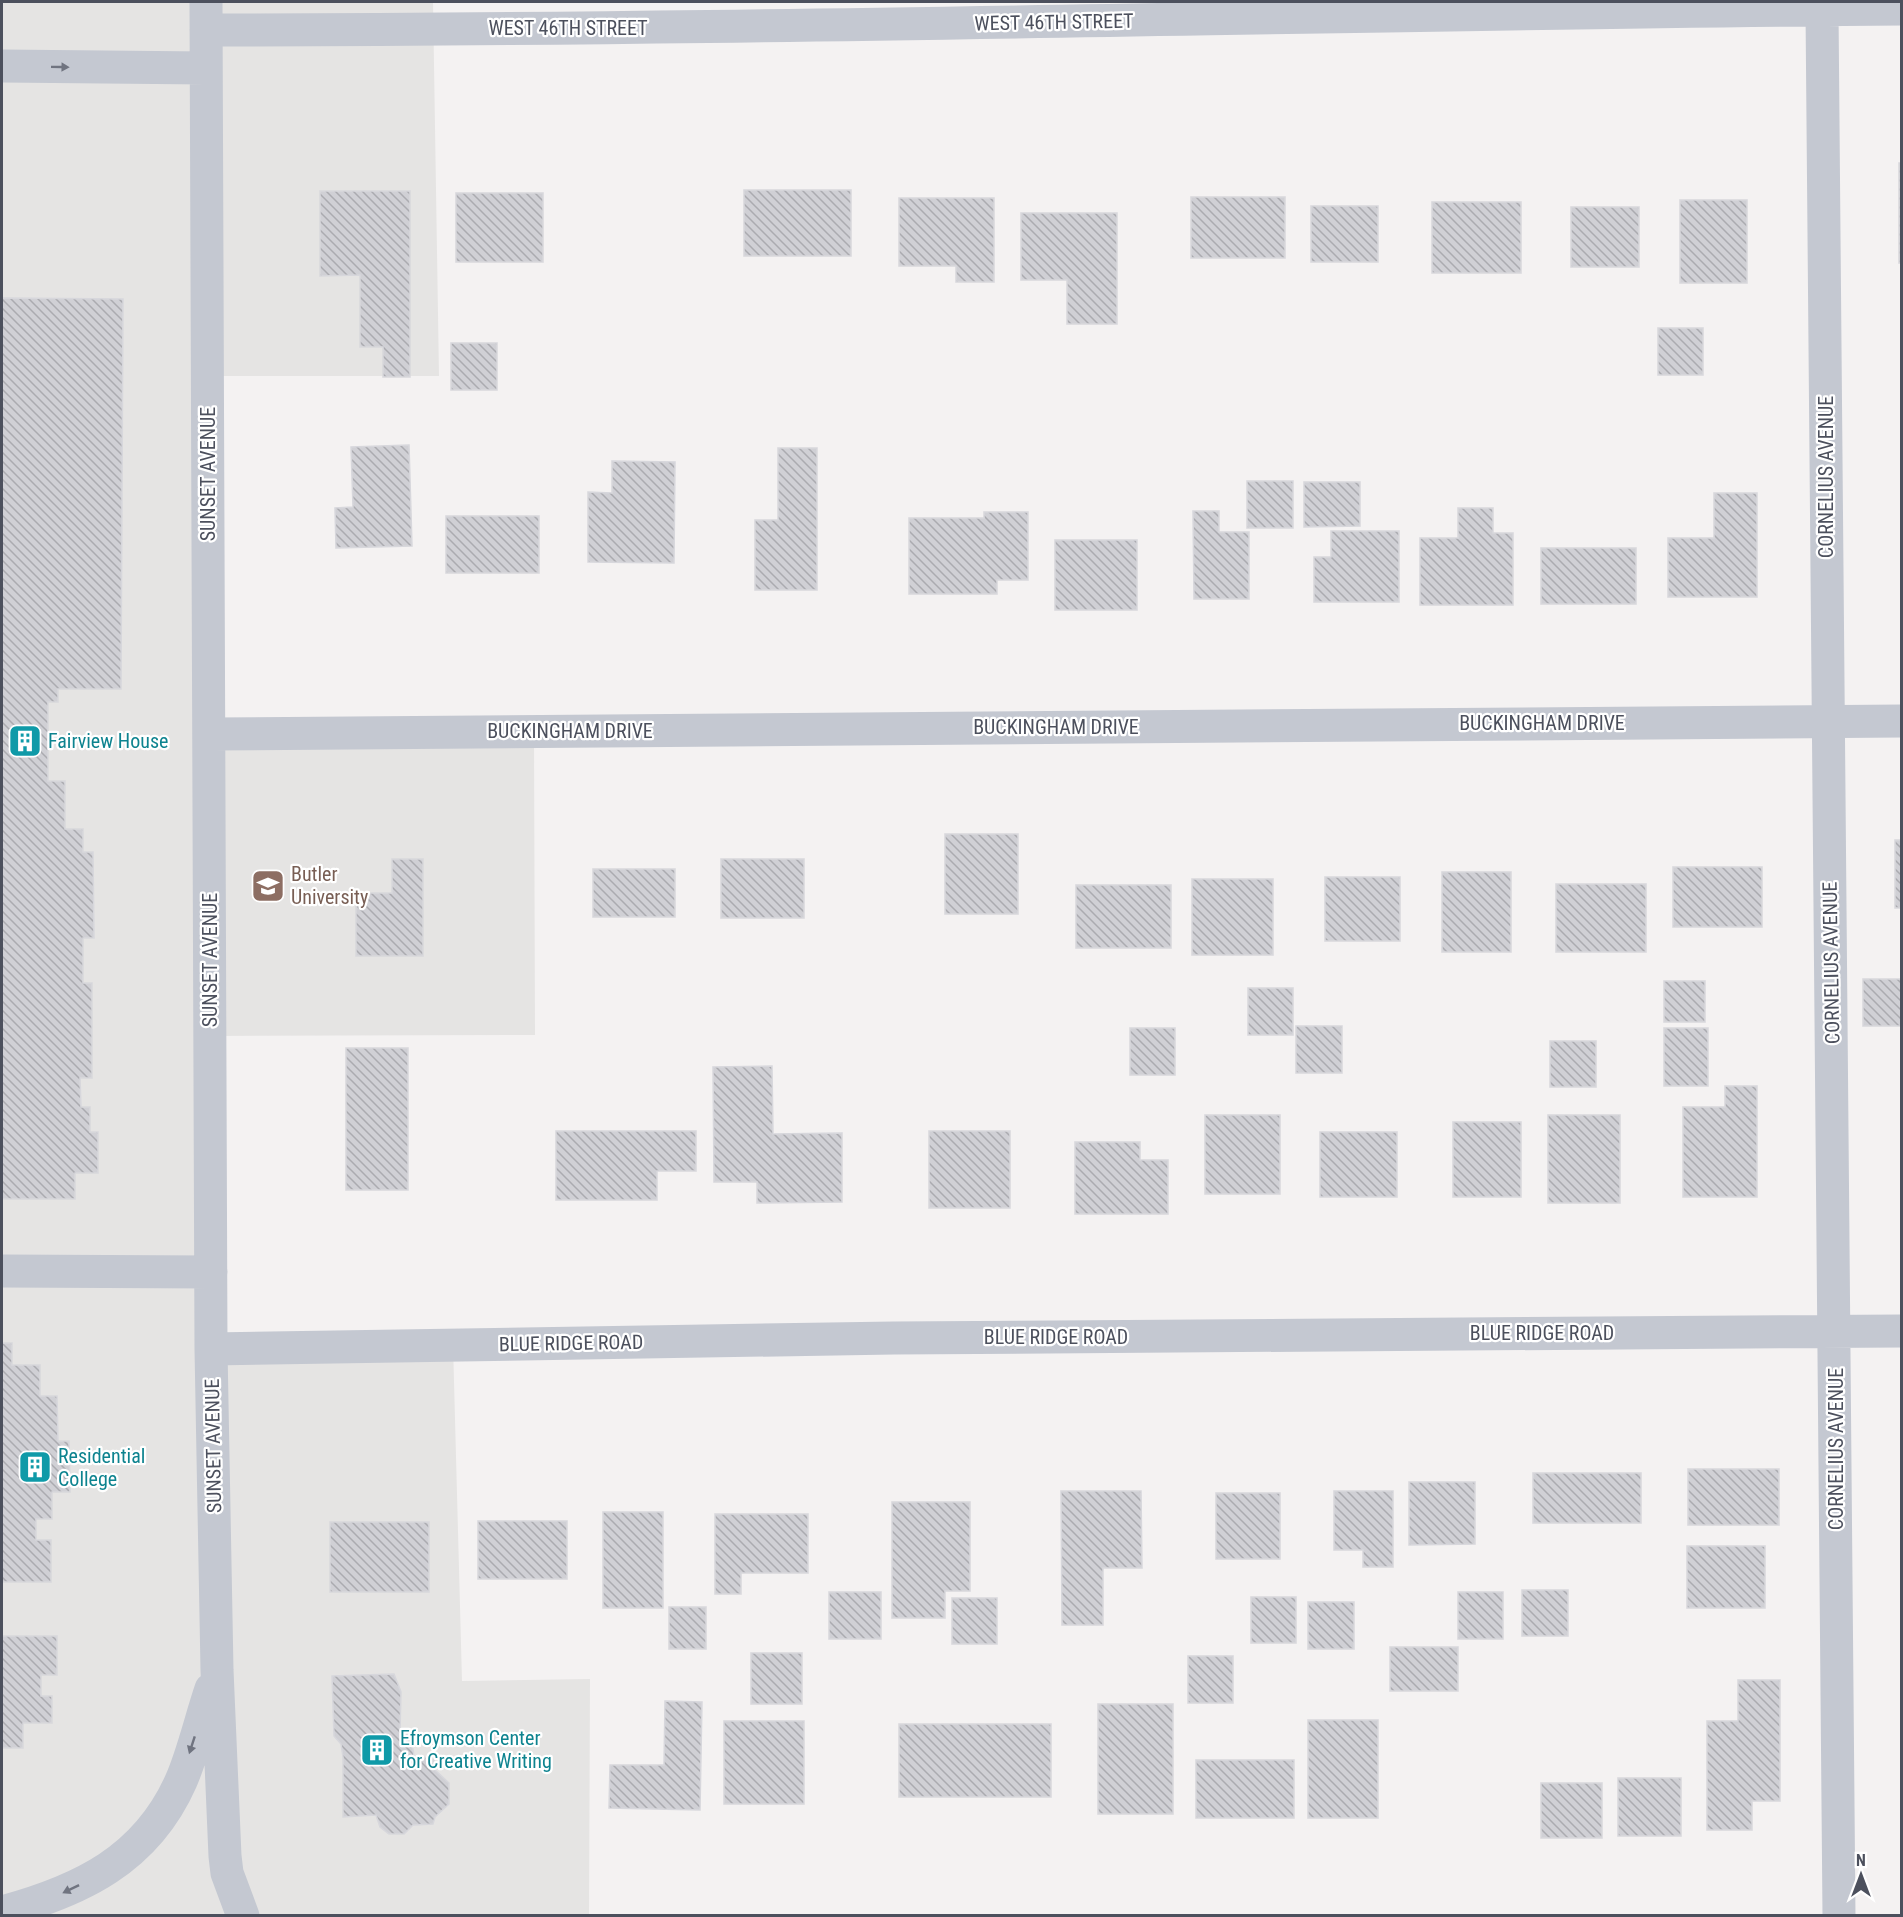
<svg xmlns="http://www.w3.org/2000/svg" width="1903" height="1917" font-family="'Roboto Condensed',sans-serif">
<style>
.education{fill:#e5e4e3}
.building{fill:url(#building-back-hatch);stroke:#d7d7dc;stroke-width:1.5}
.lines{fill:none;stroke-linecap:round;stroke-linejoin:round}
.minor{stroke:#c4c8d1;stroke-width:33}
.oneway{fill:#707480}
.labels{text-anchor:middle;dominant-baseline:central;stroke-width:4.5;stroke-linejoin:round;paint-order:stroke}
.street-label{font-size:20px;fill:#4c505d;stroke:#fff}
.culture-label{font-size:20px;fill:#0d838f;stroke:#fff;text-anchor:start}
.education-label{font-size:20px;fill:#785e54;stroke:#fff;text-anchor:start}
</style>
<defs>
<pattern id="building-back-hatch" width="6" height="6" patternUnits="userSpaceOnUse" patternTransform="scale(1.5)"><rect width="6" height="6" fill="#d0d0d5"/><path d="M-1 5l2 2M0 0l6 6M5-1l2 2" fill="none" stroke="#ababb0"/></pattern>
</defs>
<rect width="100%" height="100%" fill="#f4f2f2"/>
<path class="education" d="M2,2H433L439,376H206L208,733L534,737L535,1035L210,1036L212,1351L453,1344L462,1681L590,1679L589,1915L2,1916Z"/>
<path class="building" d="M1899,163H1902V263H1899Z
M744,190H851V256H744Z
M320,191H410V377H383V347H360V275L320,276Z
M456,193H543V262H456Z
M1191,197H1285V258H1191Z
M899,198H994V282H956V266H899Z
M1680,200H1747V283H1680Z
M1432,202H1521V273H1432Z
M1311,206H1378V262H1311Z
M1571,207H1639V267H1571Z
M1021,213H1117V324H1067V280H1021Z
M2,298L123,299L121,689H58V702H48V781H65V829H83V852H93L94,938H83V983H92V1078H80L81,1107H90V1132H98V1173H75V1199H2Z
M1658,328H1703V375H1658Z
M451,343H497V390H451Z
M409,445L412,546L336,548L335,508L353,507L351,447Z
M778,448H817V590H755V520H778Z
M612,461L675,462L674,563L588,562V492L612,493Z
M1247,481H1293V528H1247Z
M1304,482H1360V526L1304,527Z
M1714,493H1757V597H1668V538H1714Z
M1458,508H1493V533H1513V605H1420V538H1458Z
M1193,511H1219V532H1249V599H1194Z
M984,512H1028V580H997V594H909V518H984Z
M446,516H539V573H446Z
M1331,531H1399V602H1314V557H1331Z
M1055,540H1137V610H1055Z
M1541,548H1636V604H1541Z
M945,834H1018V914H945Z
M1895,840H1902V908H1895Z
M392,859H423V956H356V893H392Z
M721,859H804V918H721Z
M1673,867H1762V927H1673Z
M593,869H675V917H593Z
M1442,872H1511V952H1442Z
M1325,877H1400V941H1325Z
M1192,879H1273V955H1192Z
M1556,884H1646V952H1556Z
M1076,885H1171V948H1076Z
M1863,979H1902V1026H1863Z
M1664,981H1705V1022H1664Z
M1248,988H1293V1035H1248Z
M1296,1026H1342V1073H1296Z
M1130,1028H1175V1075H1130Z
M1664,1028H1708V1086H1664Z
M1550,1041H1596V1087H1550Z
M346,1048H408V1190H346Z
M772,1066L773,1134L842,1133V1202L757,1203V1182H714L713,1067Z
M1725,1086H1757V1197H1683V1107H1725Z
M1205,1115H1280V1194H1205Z
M1548,1115H1620V1203H1548Z
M1453,1122H1521V1197H1453Z
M556,1131H696V1171H657V1200H556Z
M929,1131H1010V1208H929Z
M1320,1132H1397V1197H1320Z
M1075,1142H1140V1160H1168V1214H1075Z
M2,1343H12V1365H40V1396H57L58,1441H69L70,1492H52V1519H36V1540H51V1582H2Z
M1688,1469H1779V1525H1688Z
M1533,1473H1641V1523H1533Z
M1409,1482H1475V1544L1409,1545Z
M1061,1491H1141L1142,1568H1103V1625H1062Z
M1334,1491H1393V1567H1363V1550H1334Z
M1216,1493H1280V1559H1216Z
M892,1502H970V1591H945V1618H892Z
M603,1512H663V1608H603Z
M715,1514H808V1573H741V1594H715Z
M478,1521H567V1579H478Z
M330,1522H429V1592H330Z
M1687,1546H1765V1608H1687Z
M1522,1590H1568V1636H1522Z
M829,1592H881V1639H829Z
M1458,1592H1503V1639H1458Z
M1251,1597H1296V1643H1251Z
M952,1598H997V1644H952Z
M1308,1602H1354V1649H1308Z
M669,1607H706V1649H669Z
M2,1636H57V1675H41V1696H52V1723H23V1748H2Z
M1390,1647H1458V1691H1390Z
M751,1653H802V1704H751Z
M1188,1656H1233V1703H1188Z
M394,1674L401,1692L400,1731H410L414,1756L434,1759V1769L449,1783V1804L435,1817L433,1824L413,1825L404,1834H389L380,1827L376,1815L343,1817V1757L341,1744L334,1736L332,1676Z
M1738,1680H1780V1801H1752V1830H1707V1721H1738Z
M665,1701L702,1702L700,1810L609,1808L610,1765H664Z
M1098,1704H1173V1814H1098Z
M1308,1720H1378V1818H1308Z
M724,1721H804V1804H724Z
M899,1724H1051V1797H899Z
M1196,1760H1294V1818H1196Z
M1618,1778H1681V1836H1618Z
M1541,1783H1602V1838H1541Z"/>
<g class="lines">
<path class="minor" d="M206,2L211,1349L217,1670L225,1856L227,1873L243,1916
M1822,10L1839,1916
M206,30C771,30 1336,14 1902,9
M2,66L206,68
M210,734L1902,721
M2,1271L211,1272
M211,1349L894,1338L1902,1331
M2,1912C80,1891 146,1860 181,1781C193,1754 201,1718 211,1689"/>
</g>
<defs><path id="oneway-solid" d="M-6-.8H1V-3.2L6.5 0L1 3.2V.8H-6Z" transform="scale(1.5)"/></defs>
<g class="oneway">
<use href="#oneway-solid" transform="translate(60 67) rotate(1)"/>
<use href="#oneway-solid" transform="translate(192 1745) rotate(108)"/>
<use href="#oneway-solid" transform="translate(71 1889) rotate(154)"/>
</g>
<defs>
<g id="building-square" transform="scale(1.725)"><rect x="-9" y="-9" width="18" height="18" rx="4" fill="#0f9aa8" stroke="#fff"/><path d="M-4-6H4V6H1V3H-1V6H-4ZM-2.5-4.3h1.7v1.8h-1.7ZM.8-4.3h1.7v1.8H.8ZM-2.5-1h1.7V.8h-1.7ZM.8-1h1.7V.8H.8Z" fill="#fff"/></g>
<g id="university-square" transform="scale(1.725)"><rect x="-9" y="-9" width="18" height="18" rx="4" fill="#8d6e63" stroke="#fff"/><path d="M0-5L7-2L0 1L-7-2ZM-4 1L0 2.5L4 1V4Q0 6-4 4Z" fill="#fff"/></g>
</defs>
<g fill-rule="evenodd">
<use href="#building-square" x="25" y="741"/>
<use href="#university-square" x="268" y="886"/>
<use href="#building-square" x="35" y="1467"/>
<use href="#building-square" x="377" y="1750"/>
</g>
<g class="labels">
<g class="street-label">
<text transform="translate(1054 22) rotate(-1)">WEST 46TH STREET</text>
<text x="568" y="28">WEST 46TH STREET</text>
<text transform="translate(208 474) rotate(-90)">SUNSET AVENUE</text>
<text transform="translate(1826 477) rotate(-90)">CORNELIUS AVENUE</text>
<text x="1542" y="723">BUCKINGHAM DRIVE</text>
<text x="1056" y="727">BUCKINGHAM DRIVE</text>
<text x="570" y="731">BUCKINGHAM DRIVE</text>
<text transform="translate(210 960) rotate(-90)">SUNSET AVENUE</text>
<text transform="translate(1831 963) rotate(-91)">CORNELIUS AVENUE</text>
<text x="1542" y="1333">BLUE RIDGE ROAD</text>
<text x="1056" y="1337">BLUE RIDGE ROAD</text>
<text transform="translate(571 1343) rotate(-1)">BLUE RIDGE ROAD</text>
<text transform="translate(213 1446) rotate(-91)">SUNSET AVENUE</text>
<text transform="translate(1836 1449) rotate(-90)">CORNELIUS AVENUE</text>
</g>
<g class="culture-label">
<text x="48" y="741">Fairview House</text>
<text x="58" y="1456">Residential<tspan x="58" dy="23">College</tspan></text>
<text x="400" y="1738">Efroymson Center<tspan x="400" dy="23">for Creative Writing</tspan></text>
</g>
<g class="education-label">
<text x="291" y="874">Butler<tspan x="291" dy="23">University</tspan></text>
</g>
</g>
<rect width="1903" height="1917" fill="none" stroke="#4c505d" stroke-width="6"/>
<g transform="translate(1861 1875)" stroke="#ffffff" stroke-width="4.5" paint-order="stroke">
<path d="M0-4.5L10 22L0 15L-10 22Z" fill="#4c505d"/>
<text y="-9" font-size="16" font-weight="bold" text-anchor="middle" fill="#4c505d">N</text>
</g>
</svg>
